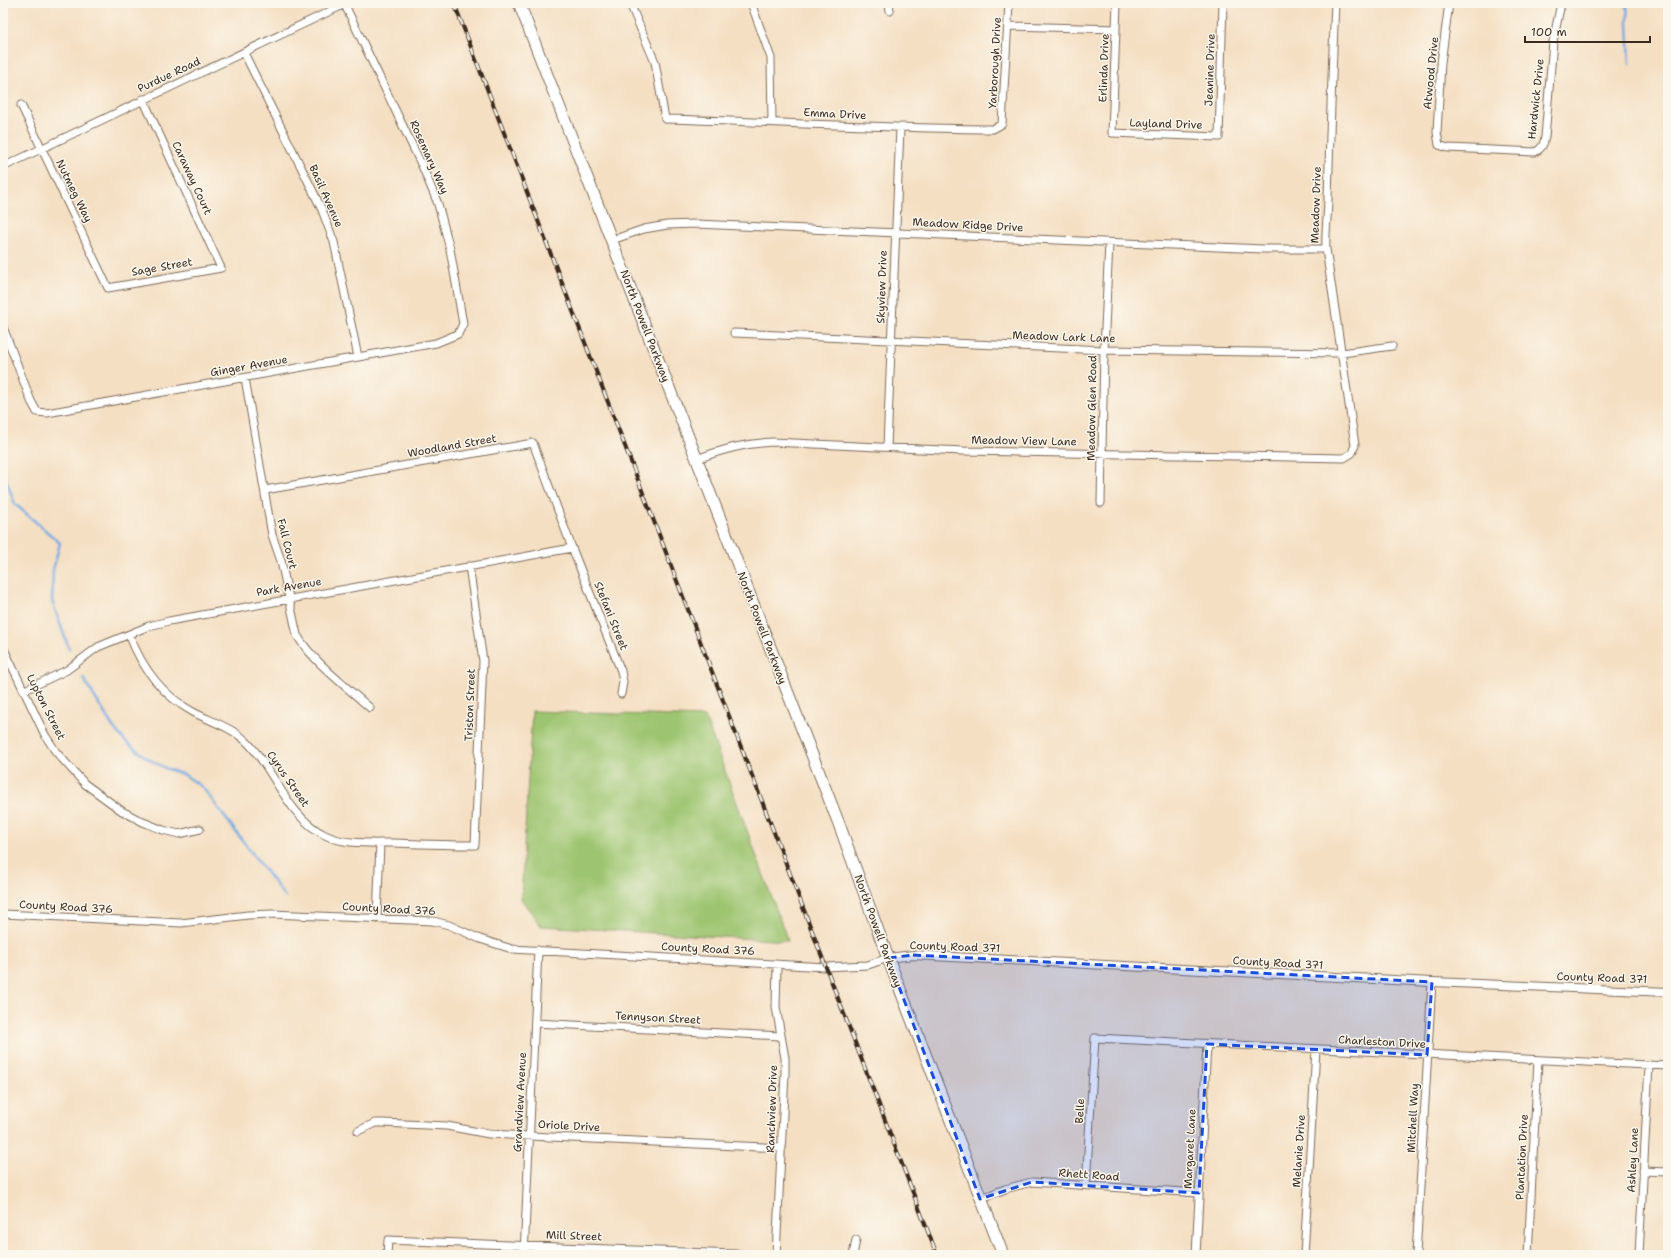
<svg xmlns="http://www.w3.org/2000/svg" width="1671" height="1258" font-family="'Shantell Sans',sans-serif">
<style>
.green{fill:#9dc470;stroke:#6c7747}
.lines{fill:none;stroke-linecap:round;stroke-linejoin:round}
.stream{stroke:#73a9e1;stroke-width:2.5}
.minor-casing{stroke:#7c6958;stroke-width:9}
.tertiary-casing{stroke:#7c6958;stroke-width:10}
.primary-casing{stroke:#7c6958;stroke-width:13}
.minor{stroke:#fff;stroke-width:7}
.tertiary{stroke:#fff;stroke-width:8}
.primary{stroke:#fff;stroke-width:11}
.rail-casing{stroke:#3b2a1e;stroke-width:4}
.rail{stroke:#fbf7ec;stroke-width:2.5;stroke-dasharray:8;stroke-linecap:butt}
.marked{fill:#1d4ed8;fill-opacity:0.2;stroke:#1d4ed8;stroke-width:3;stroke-dasharray:8 5;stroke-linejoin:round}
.labels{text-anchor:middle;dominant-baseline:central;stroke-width:3;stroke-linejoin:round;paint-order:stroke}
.street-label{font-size:11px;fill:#3b2a1e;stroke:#fbf7ec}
</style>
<rect width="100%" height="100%" fill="#fbf7ec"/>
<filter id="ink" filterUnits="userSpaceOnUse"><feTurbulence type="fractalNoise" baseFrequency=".025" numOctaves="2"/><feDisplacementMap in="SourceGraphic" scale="8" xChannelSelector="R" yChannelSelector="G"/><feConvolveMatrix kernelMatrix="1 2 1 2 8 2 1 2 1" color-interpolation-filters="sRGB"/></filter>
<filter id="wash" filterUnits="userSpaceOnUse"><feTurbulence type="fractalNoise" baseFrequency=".012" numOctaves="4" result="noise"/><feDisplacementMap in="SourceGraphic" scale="16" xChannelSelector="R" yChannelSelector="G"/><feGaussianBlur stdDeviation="0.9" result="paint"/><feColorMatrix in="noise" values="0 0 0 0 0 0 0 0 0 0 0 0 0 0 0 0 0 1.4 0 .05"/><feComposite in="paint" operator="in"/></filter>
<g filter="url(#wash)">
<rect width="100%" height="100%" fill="#f4dfc3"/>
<path class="green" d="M532,711L705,717L788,941L541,926L521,899Z"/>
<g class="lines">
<path class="stream" d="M1627,3L1630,64
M3,471L15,504L60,543L53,570L52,601L69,649
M83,678L113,727L126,742L147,758L167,769L185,775L203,788L285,897"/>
</g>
</g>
<g filter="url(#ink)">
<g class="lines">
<g class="minor-casing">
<path id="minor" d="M751,3L771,58L772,122
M889,3L890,11
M1117,3L1112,133L1219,137L1223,3
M1449,3L1441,63L1437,132L1439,145L1448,148L1535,152C1542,149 1544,144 1545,137L1553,42L1561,3
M631,6L655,62L665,119C774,122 883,128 993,129L1002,124L1009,3
M1008,26L1116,29
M244,53L306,177L322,210L334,242L358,357
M21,105L108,288L221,268L143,99
M3,167L345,4
M612,240L644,229L667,225L696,224L1263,249H1326
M3,327L31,401L37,412L47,413L436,343L458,334L463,324L462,318L450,249L438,204L423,168L344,3
M734,333L1104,350L1342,353L1392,346
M245,378L272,535L281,561L297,635C311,660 348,688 370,708
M887,447L900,128
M697,459C724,449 743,444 772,442L963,451L1344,458L1352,453L1355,445L1326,249C1325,232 1328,215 1328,198C1330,133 1332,68 1335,3
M265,490L533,443L572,548L621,671L623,682L621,694
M1101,503L1104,350L1109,243
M129,634C141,666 162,695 193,712C210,721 231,727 246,741C275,769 286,816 325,835C345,845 371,843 394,843C421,844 448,845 475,845L483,661L469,566
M3,647L45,735L56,752L85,784L122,811L143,822L163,830L179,834L200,829
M25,690L67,670L98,647L149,626L169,621L572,548
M3,914L181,923L248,915L272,914L433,921L449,925L480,939L512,949L825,967L868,965L888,958
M377,919L380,843
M535,1023L780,1036
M358,1131L375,1123H383L447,1126L489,1134L782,1148
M1643,1171L1668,1172
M1086,1185L1095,1038L1668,1066
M980,1199L1005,1189L1032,1182L1199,1193
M387,1255L388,1240L759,1255
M524,1255L538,950
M776,1255L785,1073V1058L776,1007L777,965
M853,1255L856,1240
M1196,1255L1207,1044
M1304,1255L1316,1049
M1416,1255L1432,982
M1528,1255L1538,1060
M1639,1255L1649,1065"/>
</g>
<g class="tertiary-casing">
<path id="tertiary" d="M888,958L913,955L1432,982L1668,992"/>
</g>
<g class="primary-casing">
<path id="primary" d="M519,3L839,824L888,958L1003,1255"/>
</g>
<use href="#minor" class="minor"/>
<use href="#tertiary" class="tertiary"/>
<use href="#primary" class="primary"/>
<g class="rail-casing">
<path id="rail" d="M454,3L937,1255"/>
</g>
<use href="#rail" class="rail"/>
</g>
</g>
<path class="marked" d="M913,955L1432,982L1427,1055L1207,1044L1199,1193L1032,1182L980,1199L888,958Z"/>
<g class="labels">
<g class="street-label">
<text transform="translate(995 63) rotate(-87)">Yarborough Drive</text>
<text transform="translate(1104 68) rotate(-88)">Erlinda Drive</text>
<text transform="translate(1210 70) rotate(-88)">Jeanine Drive</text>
<text transform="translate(1431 73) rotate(-84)">Atwood Drive</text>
<text transform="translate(169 75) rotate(-25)">Purdue Road</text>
<text transform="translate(1536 99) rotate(-84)">Hardwick Drive</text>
<text transform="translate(835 114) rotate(3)">Emma Drive</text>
<text transform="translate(1166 124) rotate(2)">Layland Drive</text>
<text transform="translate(429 157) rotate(66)">Rosemary Way</text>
<text transform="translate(192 178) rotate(65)">Caraway Court</text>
<text transform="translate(74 191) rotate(64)">Nutmeg Way</text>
<text transform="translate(326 196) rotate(66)">Basil Avenue</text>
<text transform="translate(1316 205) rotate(-88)">Meadow Drive</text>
<text transform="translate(968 225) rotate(3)">Meadow Ridge Drive</text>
<text transform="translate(162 267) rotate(-10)">Sage Street</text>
<text transform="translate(882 287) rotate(-88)">Skyview Drive</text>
<text transform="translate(645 326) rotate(69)">North Powell Parkway</text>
<text transform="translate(1064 337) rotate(2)">Meadow Lark Lane</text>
<text transform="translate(249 366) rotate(-10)">Ginger Avenue</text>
<text transform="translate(1092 408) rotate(-89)">Meadow Glen Road</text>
<text transform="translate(1024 441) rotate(1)">Meadow View Lane</text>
<text transform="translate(452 446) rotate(-10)">Woodland Street</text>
<text transform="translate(287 544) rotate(76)">Fall Court</text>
<text transform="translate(289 587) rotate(-10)">Park Avenue</text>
<text transform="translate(611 616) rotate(68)">Stefani Street</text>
<text transform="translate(762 628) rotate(69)">North Powell Parkway</text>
<text transform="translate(470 705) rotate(-88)">Triston Street</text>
<text transform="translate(46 707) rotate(63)">Lupton Street</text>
<text transform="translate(288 779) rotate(55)">Cyrus Street</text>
<text transform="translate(66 907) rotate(3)">County Road 376</text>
<text transform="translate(389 909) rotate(3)">County Road 376</text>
<text transform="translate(878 931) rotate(70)">North Powell Parkway</text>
<text transform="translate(955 947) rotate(2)">County Road 371</text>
<text transform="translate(708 949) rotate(3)">County Road 376</text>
<text transform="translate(1278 963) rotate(3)">County Road 371</text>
<text transform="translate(1602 978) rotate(2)">County Road 371</text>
<text transform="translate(658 1018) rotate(3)">Tennyson Street</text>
<text transform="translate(1382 1042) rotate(3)">Charleston Drive</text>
<text transform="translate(520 1102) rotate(-87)">Grandview Avenue</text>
<text transform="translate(772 1109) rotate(-88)">Ranchview Drive</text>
<text transform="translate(1080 1111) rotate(-87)">Belle</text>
<text transform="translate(1413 1118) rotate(-87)">Mitchell Way</text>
<text transform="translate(569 1126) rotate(3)">Oriole Drive</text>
<text transform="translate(1190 1149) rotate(-87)">Margaret Lane</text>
<text transform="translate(1299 1151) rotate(-86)">Melanie Drive</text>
<text transform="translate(1522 1157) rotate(-87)">Plantation Drive</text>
<text transform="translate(1633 1160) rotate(-87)">Ashley Lane</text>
<text transform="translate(1089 1175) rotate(4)">Rhett Road</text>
<text transform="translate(574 1236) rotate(2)">Mill Street</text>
</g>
</g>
<rect width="1671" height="1258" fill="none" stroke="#fbf7ec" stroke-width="16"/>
<path d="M1525 36v6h125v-6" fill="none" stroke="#3b2a1e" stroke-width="2"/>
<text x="1531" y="36" font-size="12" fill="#3b2a1e" stroke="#fbf7ec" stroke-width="3" paint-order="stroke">100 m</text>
</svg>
